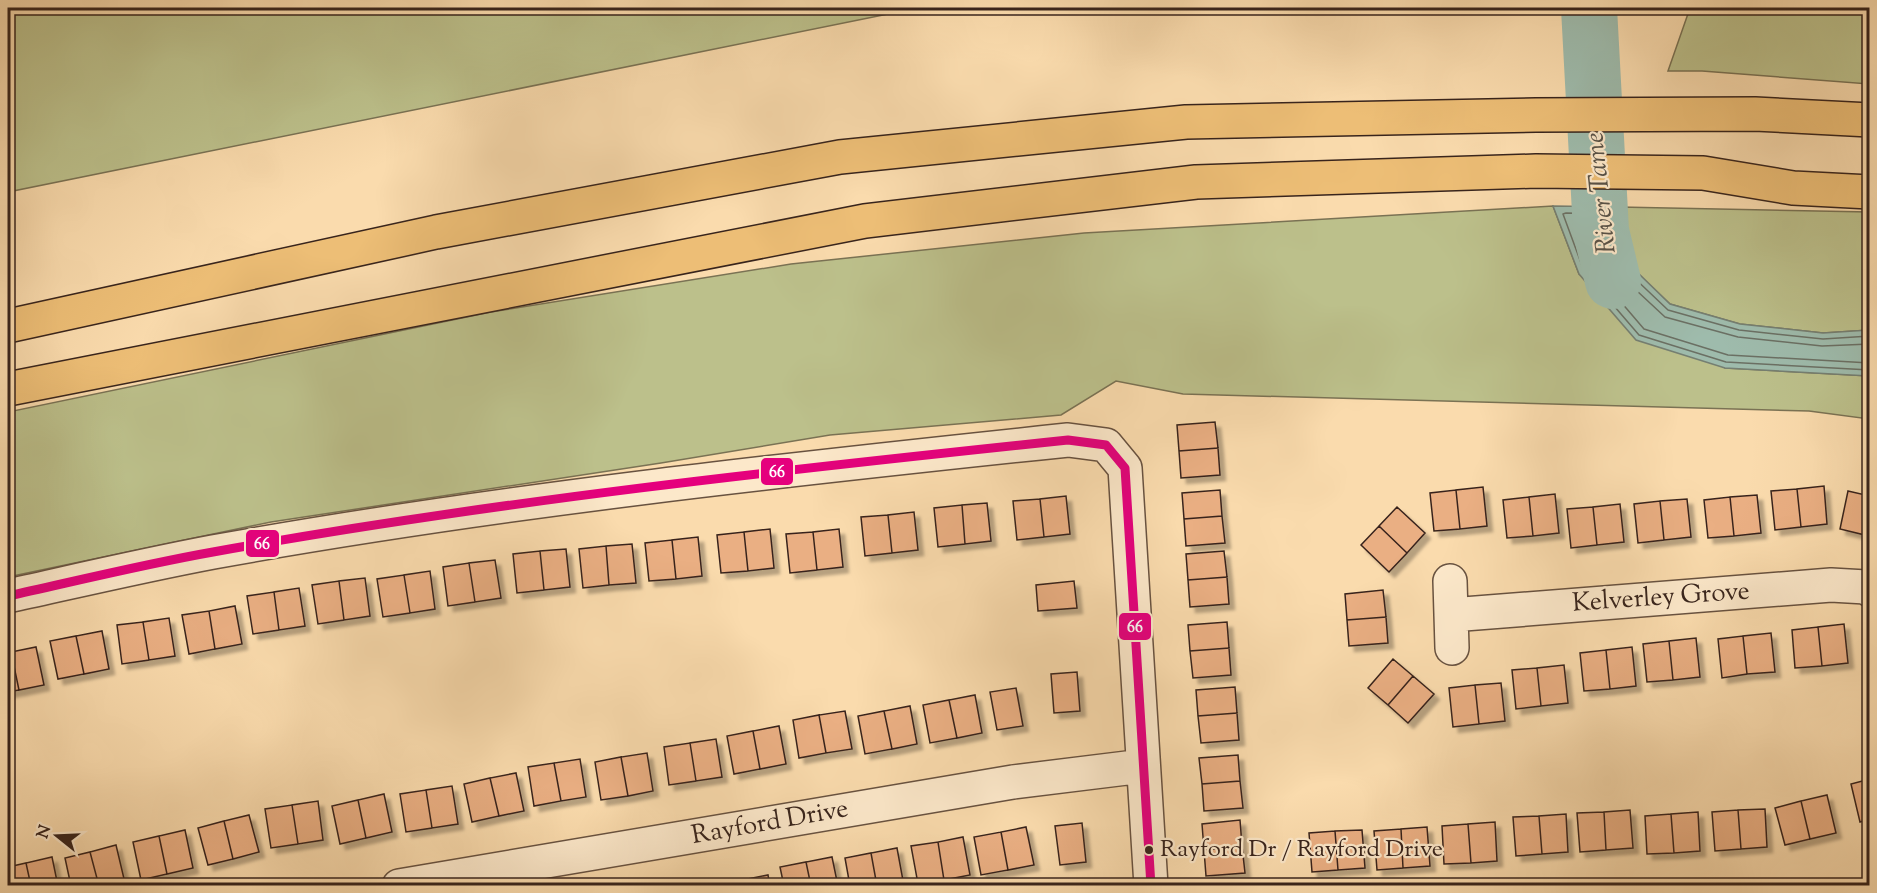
<svg xmlns="http://www.w3.org/2000/svg" width="1877" height="893" font-family="'Sorts Mill Goudy',serif">
<style>
.green{fill:#bcc08b;stroke:#7a7254;stroke-width:1.5}
.water{fill:#9ebbac;stroke:#757f72;stroke-width:1.5}
.lines{fill:none;stroke-linecap:round;stroke-linejoin:round}
.shore{stroke:#6b7064;stroke-width:1.5}
.river{stroke:#9ebbac;stroke-width:56}
.building{fill:#eaaf83;stroke:#38241c;stroke-width:1.5;filter:url(#shadow)}
.minor-casing{stroke:#685240;stroke-width:36}
.highway-casing{stroke:#38241c;stroke-width:36}
.minor{stroke:#fce8ca;stroke-width:33}
.highway{stroke:#edbe76;stroke-width:33}
.bus-1-casing{stroke:#fce8ca;stroke-width:14}
.bus-1{stroke:#e5007d;stroke-width:9}
.bus-dot{fill:#38241c;stroke:#fce8ca;stroke-width:2}
.labels{text-anchor:middle;dominant-baseline:central;stroke-width:4.5;stroke-linejoin:round;paint-order:stroke}
.bus-label{font-size:24px;fill:#38241c;stroke:#fce8ca;text-anchor:start}
.street-label{font-size:26px;fill:#38241c;stroke:#fce8ca}
.water-label{font-size:27px;font-style:italic;fill:#575147;stroke:#fce8ca}
.line-badge{stroke:#fce8ca;stroke-width:2}
.badge-label{font-size:16px;text-anchor:middle;font-weight:bold;fill:#fff}
</style>
<defs>
<filter id="shadow"><feDropShadow dx="5.5" dy="5.5" stdDeviation="1.5" flood-color="#0004"/></filter>
</defs>
<rect width="100%" height="100%" fill="#fadbad"/>
<filter id="stains"><feTurbulence type="fractalNoise" baseFrequency=".00333" numOctaves="4"/><feColorMatrix values="0 0 0 0 .2 0 0 0 0 .09 0 0 0 0 .02 0 0 0 .5 -.17"/></filter>
<radialGradient id="worn" r=".72"><stop offset=".6" stop-color="#630" stop-opacity="0"/><stop offset="1" stop-color="#630" stop-opacity=".3"/></radialGradient>
<path class="green" d="M8,8H1027L888,14L8,192Z
M1690,8H1869V84L1702,71H1668Z
M1553,206L1579,274L1725,368L1870,376L1869,419L1809,411L1183,394L1116,381L1061,415L830,435L661,463L271,522L8,577V412L491,312L791,264L1084,233Z
M1619,207L1869,212V330L1823,333L1740,324L1670,304L1633,269Z"/>
<path class="water" d="M1553,206L1619,207L1634,269L1670,304L1740,324L1823,333L1869,330V376L1725,368L1636,340L1579,274Z"/>
<g class="lines">
<path class="shore" d="M1590,229H1599L1601,231L1610,267L1608,270L1605,269L1598,262L1587,233Z
M1870,336L1823,339L1739,330L1668,310L1628,272L1614,214L1566,213L1563,214L1584,271L1639,335L1726,362L1870,370
M1870,344L1822,346L1738,337L1665,317L1622,277L1608,221L1577,220L1574,222L1591,267L1644,329L1728,355L1870,363"/>
<path class="river" d="M1589,8L1601,231L1613,281"/>
</g>
<path class="building" d="M1215,422L1218,448L1179,451L1177,425Z
M1218,448L1220,475L1181,478L1179,451Z
M1824,486L1827,524L1801,527L1797,489Z
M1483,487L1487,526L1460,529L1456,490Z
M1797,489L1801,527L1775,530L1771,491Z
M1220,490L1222,516L1184,519L1182,493Z
M1456,490L1460,529L1434,531L1430,493Z
M1848,491L1870,496V515L1865,535L1840,529Z
M1555,494L1559,533L1533,536L1529,497Z
M1757,495L1761,533L1734,536L1730,497Z
M1066,496L1070,534L1044,537L1040,499Z
M1529,497L1533,536L1507,538L1503,500Z
M1730,497L1734,536L1708,538L1704,500Z
M1040,499L1044,537L1017,540L1013,501Z
M1687,499L1691,537L1664,540L1660,501Z
M1660,501L1664,540L1638,543L1634,504Z
M987,503L991,541L965,544L962,505Z
M1620,504L1624,542L1597,545L1593,507Z
M962,505L965,544L938,547L934,508Z
M1397,507L1425,533L1407,553L1379,526Z
M1593,507L1597,545L1571,548L1567,509Z
M914,512L918,550L892,553L888,515Z
M888,515L892,553L865,556L861,517Z
M1222,516L1225,543L1186,546L1184,519Z
M1379,526L1407,553L1389,572L1361,545Z
M770,529L774,568L748,571L744,532Z
M839,529L843,567L817,570L813,532Z
M744,532L748,571L721,573L717,535Z
M813,532L817,570L790,573L786,534Z
M698,537L702,576L676,579L672,540Z
M672,540L676,579L649,581L645,543Z
M632,544L636,583L609,585L606,546Z
M606,546L609,585L583,588L579,549Z
M566,549L570,587L544,590L540,551Z
M540,551L544,590L517,593L513,554Z
M1224,551L1227,577L1188,580L1186,554Z
M495,560L501,598L475,602L469,563Z
M469,563L475,602L448,606L443,567Z
M430,571L435,609L410,613L404,575Z
M404,575L410,613L383,617L377,579Z
M1227,577L1229,604L1190,607L1188,580Z
M365,578L370,616L344,620L339,581Z
M339,581L344,620L318,624L312,585Z
M1074,581L1077,608L1038,611L1036,585Z
M299,588L305,626L279,630L274,592Z
M1383,590L1386,617L1347,620L1345,594Z
M274,592L279,630L253,634L247,596Z
M235,606L242,644L215,649L209,611Z
M209,611L215,649L189,654L182,615Z
M1386,617L1388,643L1349,646L1347,620Z
M169,618L175,656L149,660L143,622Z
M143,622L149,660L122,664L117,625Z
M1227,622L1229,648L1190,651L1188,625Z
M1844,624L1848,663L1822,666L1818,627Z
M1818,627L1822,666L1795,668L1792,630Z
M102,631L109,669L84,674L76,636Z
M1771,633L1775,672L1747,674L1743,636Z
M76,636L84,674L58,679L50,641Z
M1743,636L1747,674L1722,678L1718,639Z
M1696,638L1700,677L1673,680L1669,641Z
M1669,641L1673,680L1647,682L1643,644Z
M36,647L44,685L19,690L11,652Z
M1632,647L1636,686L1610,689L1606,650Z
M1229,648L1231,675L1193,678L1190,651Z
M1606,650L1610,689L1584,691L1580,653Z
M11,652L19,690L8,692V653Z
M1393,659L1413,676L1388,705L1368,688Z
M1564,665L1568,703L1541,706L1537,668Z
M1537,668L1541,706L1516,709L1512,670Z
M1077,672L1080,711L1054,713L1051,674Z
M1413,676L1434,694L1408,723L1388,705Z
M1501,683L1505,721L1479,724L1475,685Z
M1475,685L1479,724L1453,727L1449,688Z
M1235,687L1237,713L1198,716L1196,690Z
M1016,688L1023,726L997,730L990,692Z
M975,695L982,733L957,738L949,700Z
M949,700L957,738L930,743L923,705Z
M910,706L917,744L892,749L884,711Z
M845,711L852,749L826,753L819,715Z
M884,711L892,749L865,754L858,716Z
M1237,713L1239,740L1201,743L1198,716Z
M819,715L826,753L799,758L793,720Z
M779,726L786,764L760,769L753,731Z
M753,731L760,769L734,774L727,736Z
M716,739L722,777L696,781L690,743Z
M690,743L696,781L669,785L664,747Z
M647,753L653,791L628,796L621,757Z
M1238,755L1240,781L1202,784L1199,758Z
M621,757L628,796L601,800L595,762Z
M580,759L586,797L561,801L554,763Z
M554,763L561,801L534,806L528,767Z
M516,773L524,811L499,816L490,778Z
M490,778L499,816L472,822L464,784Z
M1870,779V819L1860,822L1851,784Z
M1240,781L1243,808L1204,811L1202,784Z
M452,786L458,824L432,828L426,790Z
M426,790L432,828L406,832L400,794Z
M384,794L392,832L366,838L358,800Z
M1827,795L1836,833L1810,839L1801,801Z
M358,800L366,838L340,844L332,806Z
M318,801L323,840L298,844L292,805Z
M1801,801L1810,839L1785,845L1775,808Z
M292,805L298,844L271,848L265,809Z
M1765,809L1767,847L1741,849L1738,810Z
M1630,810L1633,848L1606,850L1604,812Z
M1738,810L1741,849L1715,851L1712,812Z
M1604,812L1606,850L1580,852L1577,813Z
M1698,812L1700,851L1674,853L1671,814Z
M1566,814L1568,852L1542,854L1539,816Z
M1671,814L1674,853L1647,854L1645,816Z
M249,815L259,852L233,859L224,821Z
M1539,816L1542,854L1516,856L1513,817Z
M1240,820L1242,846L1204,850L1202,824Z
M224,821L233,859L208,865L198,828Z
M1495,822L1497,861L1471,863L1468,824Z
M1082,823L1086,862L1060,865L1055,826Z
M1468,824L1471,863L1444,864L1442,826Z
M1026,827L1034,865L1008,870L1001,832Z
M1427,827L1430,866L1403,868L1401,829Z
M1401,829L1403,868L1377,870L1374,831Z
M185,830L193,868L167,874L159,836Z
M1362,830L1365,868L1338,870L1335,831Z
M1335,831L1338,870L1312,872L1309,833Z
M1001,832L1008,870L981,875L974,837Z
M159,836L167,874L141,880L133,842Z
M963,837L970,875L944,880L938,842Z
M938,842L944,880L918,884L911,846Z
M116,845L125,883L114,886H99L90,852Z
M1242,846L1245,873L1206,876L1204,850Z
M897,848L904,886H877L871,853Z
M90,852L99,886H71L65,858Z
M871,853L877,886H850L845,858Z
M52,857L58,886H31L26,863Z
M832,857L838,886H811L806,862Z
M806,862L811,886H784L780,867Z
M26,863L31,886H8V867Z
M768,875L770,886H743L742,880Z
M742,880L743,886H716V885Z"/>
<g class="lines">
<g class="minor-casing">
<path id="minor" d="M1450,581L1452,648
M8,596C76,581 144,565 213,552C496,501 782,470 1068,440L1106,445L1125,468L1151,886
M1451,615L1831,585L1866,587L1870,590
M399,886L1013,782L1143,766"/>
</g>
<g class="highway-casing">
<path id="highway" d="M8,326L436,232L840,157L1186,122L1536,115L1755,114L1870,120
M8,389L865,221L1196,182L1536,171L1703,173L1793,188L1870,192"/>
</g>
<use href="#minor" class="minor"/>
<use href="#highway" class="highway"/>
<g class="bus-1-casing">
<path id="bus-1" d="M8,596C76,581 145,564 213,552C496,501 782,470 1068,440L1106,445L1125,468L1151,886"/>
</g>
<use href="#bus-1" class="bus-1"/>
</g>
<circle class="bus-dot" cx="1149" cy="850" r="5"/>
<g class="labels">
<g class="bus-label">
<text x="1160" y="850">Rayford Dr / Rayford Drive</text>
</g>
<g class="street-label">
<text transform="translate(1661 598) rotate(-4)">Kelverley Grove</text>
<text transform="translate(770 823) rotate(-10)">Rayford Drive</text>
</g>
<g class="water-label">
<text transform="translate(1602 193) rotate(-96)">River Tame</text>
</g>
</g>
<g class="line-badge">
<rect x="760" y="457" width="34" height="29" rx="6" fill="#e5007d"/>
<rect x="245" y="529" width="35" height="29" rx="6" fill="#e5007d"/>
<rect x="1118" y="612" width="34" height="29" rx="6" fill="#e5007d"/>
</g>
<g class="badge-label">
<text x="777" y="477">66</text>
<text x="262" y="549">66</text>
<text x="1135" y="632">66</text>
</g>
<rect width="1877" height="893" fill="none" stroke="#fadbad" stroke-width="30"/>
<rect x="9" y="9" width="1859" height="875" fill="none" stroke="#38241c" stroke-width="3"/>
<rect x="15" y="15" width="1847" height="863" fill="none" stroke="#38241c" stroke-width="1.5"/>
<g transform="translate(57 836) rotate(288)" stroke="#fce8ca" stroke-width="4.5" paint-order="stroke">
<path d="M0-4.5L10 22L0 15L-10 22Z" fill="#38241c"/>
<text y="-9" font-size="16" font-weight="bold" text-anchor="middle" fill="#38241c">N</text>
</g>
<rect width="100%" height="100%" filter="url(#stains)"/>
<rect width="100%" height="100%" fill="url(#worn)"/>
</svg>
